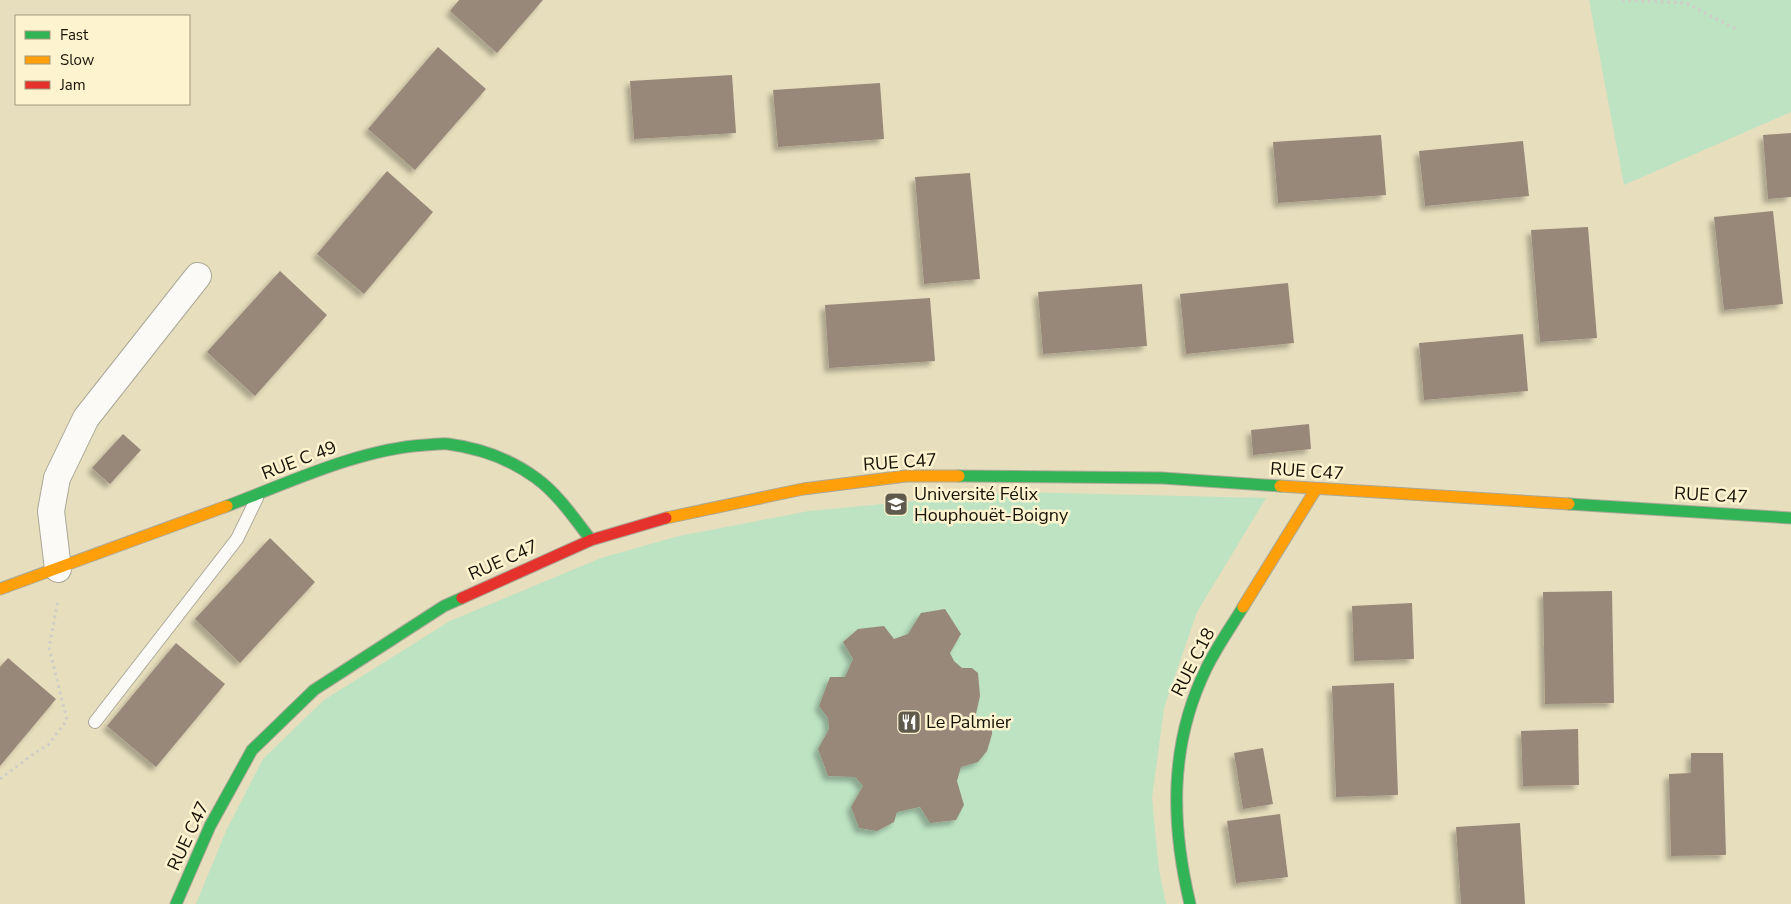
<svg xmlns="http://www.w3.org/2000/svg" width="1791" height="904" font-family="'Nunito Sans',sans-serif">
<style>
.built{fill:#e7debd;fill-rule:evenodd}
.green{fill:#bde3c3}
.building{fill:#98887a;filter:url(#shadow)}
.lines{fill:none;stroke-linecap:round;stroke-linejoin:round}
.lane-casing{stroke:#aca898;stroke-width:14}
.street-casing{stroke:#aca898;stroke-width:28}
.fast-casing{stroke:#aca898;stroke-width:13}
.slow-casing{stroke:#aca898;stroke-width:13}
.jam-casing{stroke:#aca898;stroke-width:13}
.path{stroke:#cfcdc7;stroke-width:3;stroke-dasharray:2.5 4;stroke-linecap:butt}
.lane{stroke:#fbfaf7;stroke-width:12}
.street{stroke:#fbfaf7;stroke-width:26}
.fast{stroke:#30b455;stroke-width:11}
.slow{stroke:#ff9f0a;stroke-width:11}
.jam{stroke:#e5322d;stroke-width:11}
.labels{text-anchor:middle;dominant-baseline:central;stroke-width:5;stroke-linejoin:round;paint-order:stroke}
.street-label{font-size:18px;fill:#161206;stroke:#fdf3cf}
.poi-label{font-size:18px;fill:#161206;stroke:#fdf3cf;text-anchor:start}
</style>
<defs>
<filter id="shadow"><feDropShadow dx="-4.5" dy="4.5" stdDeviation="2.5" flood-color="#0004"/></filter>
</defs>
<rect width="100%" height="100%" fill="#e6e0cc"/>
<path class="built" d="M0,0H1791V904H0ZM16,16H189V104H16Z"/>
<path class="green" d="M1589,0H1791V112L1624,185Z
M1012,492L1266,498L1197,612L1164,708L1152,798L1159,870L1166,904H196L226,831L263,759L324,700L450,621L601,558L679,536L809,511Z"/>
<path class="building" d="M459,0H543L497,53L450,11Z
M438,47L486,89L415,170L368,129Z
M732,75L736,133L634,139L630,81Z
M880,83L884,139L778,147L773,90Z
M1791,133V197L1768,199L1763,135Z
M1381,135L1386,195L1278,203L1273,142Z
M1523,141L1529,196L1425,206L1419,151Z
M387,171L433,212L364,294L317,254Z
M970,173L980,279L924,284L915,177Z
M1773,211L1783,304L1724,310L1714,217Z
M1588,227L1597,338L1540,342L1531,230Z
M280,271L327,315L255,396L207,352Z
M1288,283L1294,343L1186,354L1180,294Z
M1142,284L1147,346L1043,354L1038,292Z
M930,298L935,361L829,368L825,305Z
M1523,334L1528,391L1424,400L1419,343Z
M1309,424L1311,449L1253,455L1251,430Z
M123,434L141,450L110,484L92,468Z
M270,538L315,582L240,663L195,619Z
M1612,591L1614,703L1545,704L1543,592Z
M1412,603L1414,659L1354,661L1352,606Z
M945,609L961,634L950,653L954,661L962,668H972L978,673L980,696L975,718H988L992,725V734L987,751L978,762L961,767L957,781L964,805L956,820L930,823L920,807L897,812L894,822L877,831L859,828L851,807L863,786L855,777L828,776L818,749L829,729L828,718L819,706L830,677H845L853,659L843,642L858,629L884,626L894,639L908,634L921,613Z
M176,643L225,684L156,767L107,726Z
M8,658L56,699L0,766V667Z
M1394,683L1398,795L1336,797L1332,686Z
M1578,729L1579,785L1523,786L1521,731Z
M1263,748L1273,804L1243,809L1234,753Z
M1691,753H1723L1726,855L1671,856L1669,774L1691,773Z
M1280,814L1288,877L1236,883L1227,821Z
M1520,823L1525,904H1461L1456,827Z"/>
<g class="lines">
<g class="lane-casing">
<path id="lane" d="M95,722L237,539L257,498"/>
</g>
<g class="street-casing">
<path id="street" d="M58,569L51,511L57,478L86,418L198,276"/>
</g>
<g class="fast-casing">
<path id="fast" d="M959,476L1162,478L1280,486
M1569,504L1791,518
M227,506C288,483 359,449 425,445C433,445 441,443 448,444C479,448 510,459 536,478C558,494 574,518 591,540
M176,904L210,826L252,750L314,690L444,606L462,598
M1190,904C1171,824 1169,745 1206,669C1216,648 1231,627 1243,607"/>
</g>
<g class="slow-casing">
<path id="slow" d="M1280,486L1569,504
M666,518L803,489L906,476H959
M0,589L227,506
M1243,607L1316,489"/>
</g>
<g class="jam-casing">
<path id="jam" d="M462,598L591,540L666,518"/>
</g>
<path class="path" d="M1622,0L1686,3L1736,29
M0,779L36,752L48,745L67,720L49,648L58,600"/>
<use href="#lane" class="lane"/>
<use href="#street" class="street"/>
<use href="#fast" class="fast"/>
<use href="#slow" class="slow"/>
<use href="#jam" class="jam"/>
</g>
<defs>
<g id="university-square" transform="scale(1.25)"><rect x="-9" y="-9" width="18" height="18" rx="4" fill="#5f5a4b" stroke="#fdf3cf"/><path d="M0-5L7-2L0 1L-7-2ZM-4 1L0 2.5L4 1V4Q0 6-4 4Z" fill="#fff"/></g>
<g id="restaurant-square" transform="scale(1.25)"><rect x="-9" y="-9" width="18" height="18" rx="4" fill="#5f5a4b" stroke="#fdf3cf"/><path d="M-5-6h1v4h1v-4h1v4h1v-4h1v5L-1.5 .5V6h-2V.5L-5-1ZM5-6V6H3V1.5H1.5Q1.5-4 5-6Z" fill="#fff"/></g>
</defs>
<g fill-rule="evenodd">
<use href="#university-square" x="896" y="504"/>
<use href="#restaurant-square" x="909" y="722"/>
</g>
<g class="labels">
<g class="street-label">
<text transform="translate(299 460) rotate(-21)">RUE C 49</text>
<text transform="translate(900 462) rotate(-4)">RUE C47</text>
<text transform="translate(1307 471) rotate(4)">RUE C47</text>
<text transform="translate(1711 495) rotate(3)">RUE C47</text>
<text transform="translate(503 560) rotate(-24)">RUE C47</text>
<text transform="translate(1193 662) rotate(-63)">RUE C18</text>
<text transform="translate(188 836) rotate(-65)">RUE C47</text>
</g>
<g class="poi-label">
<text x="914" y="494">Université Félix<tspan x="914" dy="21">Houphouët-Boigny</tspan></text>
<text x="926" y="722">Le Palmier</text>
</g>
</g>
<rect x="15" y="15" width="175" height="90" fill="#fdf3cf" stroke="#a1997f"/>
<rect x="25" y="31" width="25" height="8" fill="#30b455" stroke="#a1997f"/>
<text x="60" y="40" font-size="15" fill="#161206">Fast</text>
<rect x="25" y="56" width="25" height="8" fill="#ff9f0a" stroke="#a1997f"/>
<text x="60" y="65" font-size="15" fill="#161206">Slow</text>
<rect x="25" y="81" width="25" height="8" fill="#e5322d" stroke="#a1997f"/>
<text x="60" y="90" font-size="15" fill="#161206">Jam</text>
</svg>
